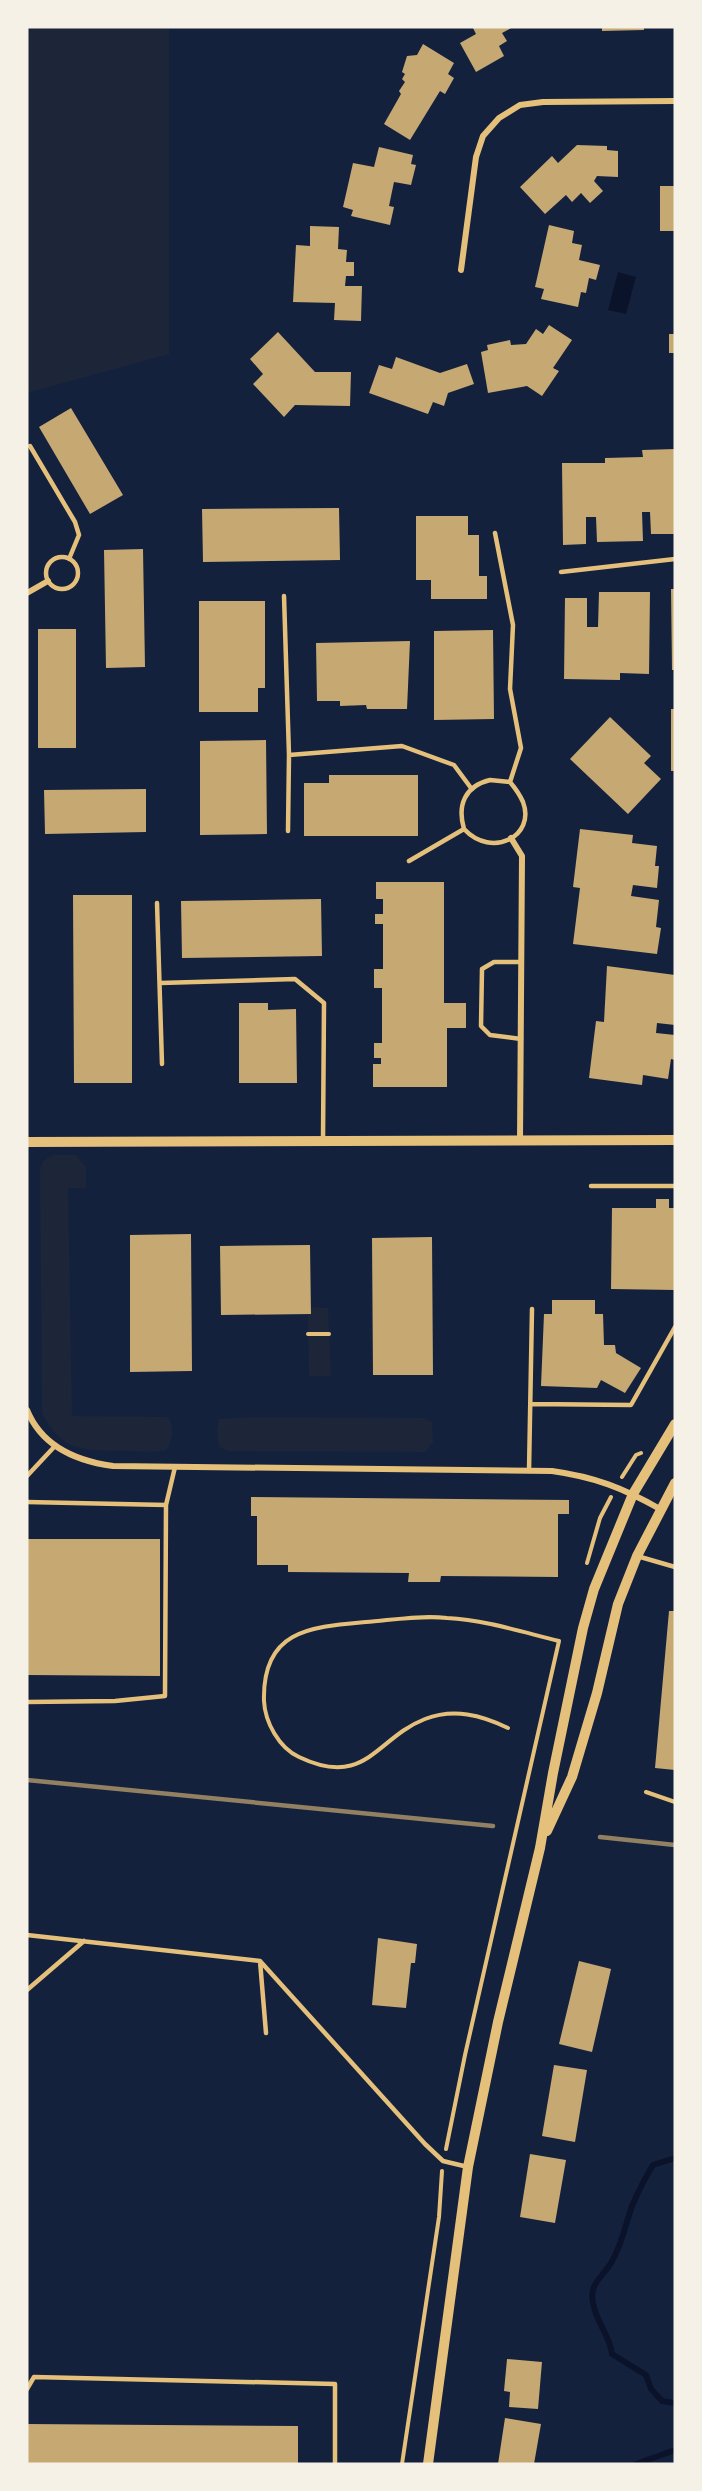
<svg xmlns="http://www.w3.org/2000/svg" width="702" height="2491" font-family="Commissioner,sans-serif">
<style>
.green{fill:#1d2539}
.water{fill:#0b132b}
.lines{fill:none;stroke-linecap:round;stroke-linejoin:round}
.stream{stroke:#0b132b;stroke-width:6}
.building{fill:#c6a872}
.path{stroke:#e5c07b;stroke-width:4}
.service{stroke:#e5c07b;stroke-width:4.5}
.minor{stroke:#e5c07b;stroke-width:6}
.tertiary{stroke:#e5c07b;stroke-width:10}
.rail{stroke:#918062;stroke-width:4.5}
</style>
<rect width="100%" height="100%" fill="#14213d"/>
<path class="green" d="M27,27H169V354L27,393Z
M54,1155H76L86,1167V1188H68L72,1416L167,1417C175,1424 173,1441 166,1450C153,1453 137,1451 124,1451C84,1450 62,1453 42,1413L40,1168L43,1161Z
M311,1307L328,1308L331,1376H309L308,1314L311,1313Z
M255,1417L423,1418L432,1422L433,1442L425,1452L228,1451L219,1447L217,1432L219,1419Z"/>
<path class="water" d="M618,272L636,277L626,314L608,310Z"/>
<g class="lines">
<path class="stream" d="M675,2158L653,2165C645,2178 638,2192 632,2206C625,2226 622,2245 611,2263C602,2278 589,2283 593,2303C596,2322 610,2336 612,2354L646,2375L651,2389L662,2401L675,2403
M636,2464L675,2450"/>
</g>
<path class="building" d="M475,27H513L502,33L507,41L499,46L504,56L476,72L460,43L476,34L473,28Z
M602,27H644V30L602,31Z
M423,44L454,63L448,74L454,78L445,94L440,91L410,140L384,124L401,94L399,91L405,82L402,79L405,74L402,72L407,56L417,55Z
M577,145L607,146V150L618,151V177L597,176L594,181L603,191L590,203L581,193L572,202L566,195L545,214L520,187L552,156L558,163Z
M379,147L413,155L411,164L416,165L411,185L394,182L389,206L394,207L390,225L351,216L353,210L343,207L353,163L374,167Z
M660,186H675V231H660Z
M549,225L574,231L572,243L582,245L579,260L600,265L596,280L589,278L586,293L581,292L578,307L541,299L544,289L535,287Z
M310,226L339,227L338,249L347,250L346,262H354V276H346L345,286H362L361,321L334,320L335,303L293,302L296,245L310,246Z
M549,325L572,340L553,368L559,371L542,396L527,386L488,393L481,352L488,350L487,345L510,340L511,345L526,344L536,329L543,334Z
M278,332L315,372H351L350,406L295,405L284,417L253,384L263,374L250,359Z
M669,334H675V353H669Z
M396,357L440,373L467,364L474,384L448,393L444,406L433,402L428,414L369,393L379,365L392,369Z
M71,408L123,495L90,514L39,427Z
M675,449V534H651L650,512H642L643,541L597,542L596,517H586V544L563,545L562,463H605V458L643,457L642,450Z
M339,508L340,560L203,562L202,509Z
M416,516H468V535H479V576H487V599H431V580H416Z
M143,549L145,667L106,668L104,550Z
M671,589H675V670H672Z
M599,592H650L649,674L620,673V680L564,679L565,598H587V627H598Z
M199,601H265V688H258V712H199Z
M38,629H76V748H38Z
M493,630L494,719L434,720V631Z
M410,641L407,709H367L366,705L340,706V701H317L316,643Z
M671,709H675V771H671Z
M610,717L651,756L644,763L661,779L628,814L570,759Z
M266,740L267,834L200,835V741Z
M329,775H418V836H304V783H329Z
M146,789V832L45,834L44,790Z
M580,829L633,835L632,843L657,846L655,866H659L657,888L633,885L631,896L659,900L656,927L661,928L657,954L573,944L580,888L573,887Z
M376,882H444V1003H466V1028H447V1087H373V1064H381V1058H374V1043H382V988H374V969H383V924H375V914H383V899H376Z
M73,895H132V1083H74Z
M321,899L322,956L182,958L181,901Z
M607,966L675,975V1025L657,1023L656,1033L675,1035V1060L671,1059L668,1079L643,1075L642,1085L589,1078L596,1021L604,1022Z
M239,1003H268V1010L296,1009L297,1083H239Z
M656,1199H669V1208H675V1290L611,1289L612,1208H656Z
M191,1234L192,1371L130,1372V1235Z
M432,1237L433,1375H373L372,1238Z
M310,1245L311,1314L221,1315L220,1246Z
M552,1300H595V1314H603L604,1345H615L616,1353L641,1368L625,1393L601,1380L597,1388L541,1386L544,1314H552Z
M251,1497L569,1500V1514H558V1577L441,1576L440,1582H408L409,1573L288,1572V1565H257V1516H251Z
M27,1539H160V1676L27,1675Z
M669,1611H675V1770L655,1768Z
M378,1938L417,1944L415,1963H411L406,2008L372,2005Z
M579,1961L611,1969L592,2052L559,2044Z
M554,2065L587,2070L575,2142L542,2136Z
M530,2154L566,2160L555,2223L520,2217Z
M507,2359L542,2362L538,2409L509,2407L510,2392L504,2391Z
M505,2418L541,2424L534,2464H498Z
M27,2424L298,2426V2464H27Z"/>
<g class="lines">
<path class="path" d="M308,1334H329
M622,1477L636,1455L641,1453
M587,1563L600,1518L611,1497
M508,1728C481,1715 454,1708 425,1719C376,1738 366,1789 299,1757C279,1748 265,1722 264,1701C262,1630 310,1627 366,1622C392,1620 421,1615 447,1618C485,1620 522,1632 559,1641
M646,1792L675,1802
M446,2149L465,2055L559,1641
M402,2464L439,2217L442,2171"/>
<path class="service" d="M30,446L75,522L79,535L69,559
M495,533L513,625L510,689L521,748L510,782
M46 573a16 16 0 1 1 32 0a16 16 0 1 1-32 0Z
M561,572L675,559
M284,596L289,755L402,746L454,765L471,788
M490,780L510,782C515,788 520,795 523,802C536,836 492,859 464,829C457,805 465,786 490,780Z
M288,831L289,755
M409,861L464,829
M157,903L162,1064
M160,983L295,979L324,1003L323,1141
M521,1039L490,1035L481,1026L482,969L494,962H521
M591,1186H675
M531,1404L631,1405L675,1327
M529,1471L532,1309
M27,1476L55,1446
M27,1502L166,1505L175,1467
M637,1556L675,1567
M27,1702L115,1701L165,1696L166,1505
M27,1935L260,1961L425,2144L443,2161L468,2167
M260,1961L266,2033
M27,1990L84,1941
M27,2389L34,2377L335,2384V2464"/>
<path class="minor" d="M461,270L476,157L483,136L499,118L520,105L543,102L675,101
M27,593L48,581
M511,838L522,856L520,1141
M27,1410C42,1447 76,1461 113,1466L552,1471C595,1477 623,1488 660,1509"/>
<path class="tertiary" d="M27,1142L675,1140
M547,1831L572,1777L597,1693L618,1604L637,1556L675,1483
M428,2464L468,2167L498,2022L540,1848L553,1773L583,1628L594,1589L633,1494L675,1424"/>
<path class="rail" d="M27,1780L493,1826
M600,1837L675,1845"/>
</g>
<rect width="702" height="2491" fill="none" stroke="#f6f1e7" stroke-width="57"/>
</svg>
